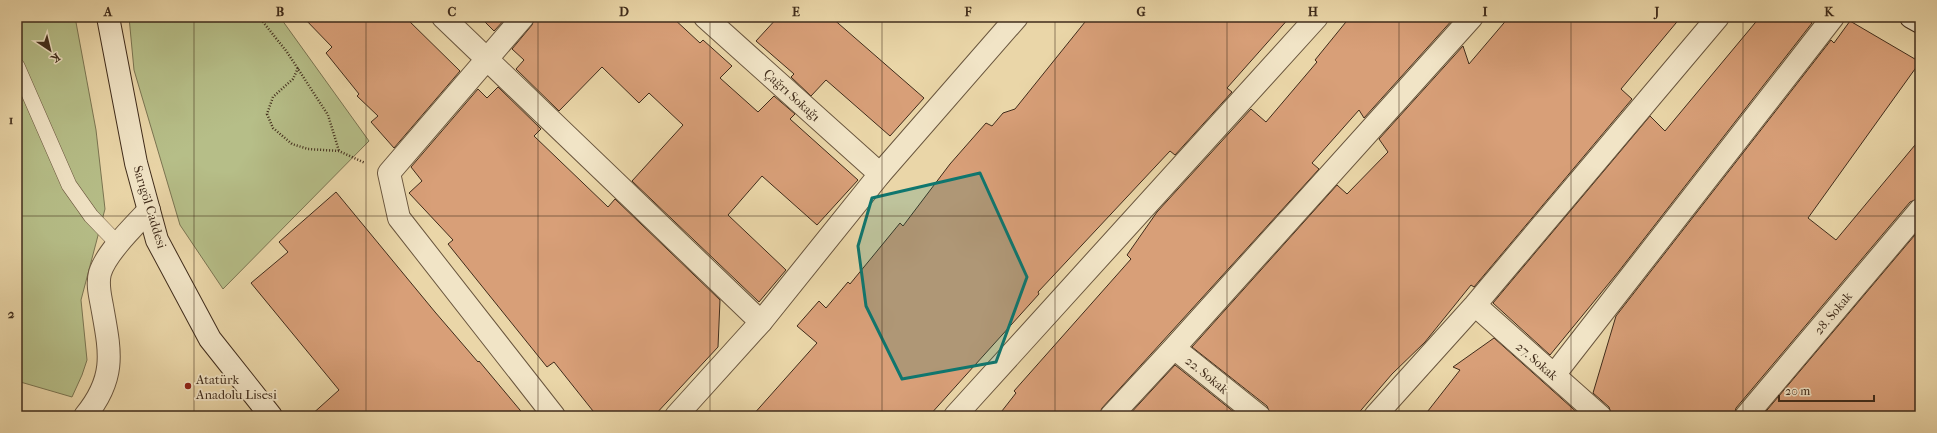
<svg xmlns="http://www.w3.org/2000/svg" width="1937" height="433" font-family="'IM FELL French Canon',serif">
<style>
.green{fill:#b6be88;stroke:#7b7552}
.building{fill:#d89f78;stroke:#402c1b}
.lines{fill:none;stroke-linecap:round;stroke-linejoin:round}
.service-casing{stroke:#6a563e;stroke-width:16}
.minor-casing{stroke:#6a563e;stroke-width:24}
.tertiary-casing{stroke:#6a563e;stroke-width:24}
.secondary-casing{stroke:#402c1b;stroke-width:24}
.path{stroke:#402c1b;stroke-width:2.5;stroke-dasharray:1 2;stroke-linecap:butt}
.service{stroke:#f1e4c6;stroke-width:15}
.minor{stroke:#f1e4c6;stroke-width:22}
.tertiary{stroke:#f1e4c6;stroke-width:22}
.secondary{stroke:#f1e4c6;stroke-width:22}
.marked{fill:#0f766e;fill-opacity:0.2;stroke:#0f766e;stroke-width:3;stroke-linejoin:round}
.grid{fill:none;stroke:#402c1b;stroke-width:1;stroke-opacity:0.55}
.poi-dot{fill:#8f2418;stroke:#f1e4c6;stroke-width:1.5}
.labels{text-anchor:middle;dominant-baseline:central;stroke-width:3.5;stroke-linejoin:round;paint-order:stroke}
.street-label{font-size:13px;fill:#402c1b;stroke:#f1e4c6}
.poi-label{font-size:13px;fill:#402c1b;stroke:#f1e4c6;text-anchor:start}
.neatline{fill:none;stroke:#402c1b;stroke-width:1.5}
.grid-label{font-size:13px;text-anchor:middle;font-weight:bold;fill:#402c1b}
</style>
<rect width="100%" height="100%" fill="#ead6a8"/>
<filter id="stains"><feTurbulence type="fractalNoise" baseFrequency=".005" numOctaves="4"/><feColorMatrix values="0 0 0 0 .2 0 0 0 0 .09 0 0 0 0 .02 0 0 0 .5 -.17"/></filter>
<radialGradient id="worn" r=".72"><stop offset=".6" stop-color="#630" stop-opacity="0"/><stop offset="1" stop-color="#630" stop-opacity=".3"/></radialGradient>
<path class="green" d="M17,17H75L96,130L105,209L81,300L87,360L82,375L72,397L17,381Z
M129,17H284L282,20L369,141L223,289L180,225L134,70Z"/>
<path class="building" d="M303,17H405L460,71L394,148L371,122L378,116L357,96L359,94L326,53L332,47Z
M480,17H507L494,31Z
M535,17H672L700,43L703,40L732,66L720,78L758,112L774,96L795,114L790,119L858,180L817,225L762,176L728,215L786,270L759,302L632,181L683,125L649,93L639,103L602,67L559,111L516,69L524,60L512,49L532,25Z
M778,17H831L924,98L890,136L826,80L811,96L791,77L794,74L756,41Z
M1089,17H1290L1227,88L1232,92L1175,155L1170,151L1038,292L1039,294L929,416H752L817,343L797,326L819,301L826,308L848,282L850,284L900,223L903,226L950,164L986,123L992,126L1003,113L1015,109Z
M1350,17L1454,18L1364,118L1359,110L1312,163L1319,169L1102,408L1099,416H998L1016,393L1014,391L1131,259L1127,255L1157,212L1251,109L1266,122L1317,62L1315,60Z
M1509,17H1681L1621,89L1632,99L1474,287L1471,285L1425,342L1392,374L1356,416H1271L1267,406L1192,347L1337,185L1347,194L1388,152L1379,139L1463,46L1469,64Z
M1760,17H1805L1812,23L1619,271L1550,355L1493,303L1650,116L1665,131Z
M1850,21L1920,62L1808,218L1836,240L1920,139V198L1910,202L1736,408L1734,416H1612L1609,407L1593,393L1616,316L1831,40L1834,43Z
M498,87L541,129L534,136L608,207L615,199L720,300L718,347L654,416H597L554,362L547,367L448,244L453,240L409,193L422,181L411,167L478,89L487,98Z
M336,192L435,312L478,362L479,361L525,416H310L339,390L251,283L288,252L279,242Z
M1920,229V416H1762Z
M1494,338L1581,416H1424L1460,370L1453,367Z
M1175,365L1239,416H1128Z"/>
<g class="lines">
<g class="service-casing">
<path id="service" d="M17,66L69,185L91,216L118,244"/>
</g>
<g class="minor-casing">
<path id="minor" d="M443,17L761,322
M523,17L389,173L399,218L554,416
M705,17L880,174
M1475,305L1600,416
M1174,348L1259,416
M1554,375L1833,17
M85,416C117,377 110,351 102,306C100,295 97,284 100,273C106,253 134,226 149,210
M955,416L1317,17
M1111,416L1174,348L1472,17
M1375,416L1475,305L1718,17
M1746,416L1920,210"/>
</g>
<g class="tertiary-casing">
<path id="tertiary" d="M676,416L761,322L880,174L1017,17"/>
</g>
<g class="secondary-casing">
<path id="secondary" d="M108,17L136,163L157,240L210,339L271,416
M1911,17L1920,22"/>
</g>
<path class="path" d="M259,17L287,52L328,115L339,151
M298,68L293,79L273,97L267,114L273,128L292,144L308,149L339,151L365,163"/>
<use href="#service" class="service"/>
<use href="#minor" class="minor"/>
<use href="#tertiary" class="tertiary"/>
<use href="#secondary" class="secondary"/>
</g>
<path class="marked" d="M980,173L1027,277L996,362L902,379L866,306L858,246L872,198Z"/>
<path class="grid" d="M194,17V416M366,17V416M538,17V416M710,17V416M882,17V416M1055,17V416M1227,17V416M1399,17V416M1571,17V416M1743,17V416M17,216H1920"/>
<circle class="poi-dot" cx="188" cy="386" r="4"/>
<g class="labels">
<g class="street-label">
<text transform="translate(792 95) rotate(42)">Çağrı Sokağı</text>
<text transform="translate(150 207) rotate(73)">Sarıgöl Caddesi</text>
<text transform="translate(1833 313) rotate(-50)">28. Sokak</text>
<text transform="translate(1537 361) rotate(41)">27. Sokak</text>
<text transform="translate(1207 375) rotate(39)">22. Sokak</text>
</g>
<g class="poi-label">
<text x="196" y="379">Atatürk<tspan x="196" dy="15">Anadolu Lisesi</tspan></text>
</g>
</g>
<rect width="1937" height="433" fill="none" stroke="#ead6a8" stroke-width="44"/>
<g transform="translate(50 50) rotate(145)" stroke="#f1e4c6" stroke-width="3" paint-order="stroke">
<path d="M0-3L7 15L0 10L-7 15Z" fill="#402c1b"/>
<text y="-6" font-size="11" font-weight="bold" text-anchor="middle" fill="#402c1b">K</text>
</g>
<path d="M1779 395v6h95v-6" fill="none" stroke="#402c1b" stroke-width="2"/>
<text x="1785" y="395" font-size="12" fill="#402c1b" stroke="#f1e4c6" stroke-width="3" paint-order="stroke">20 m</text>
<rect x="22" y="22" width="1893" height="389" class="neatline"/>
<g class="grid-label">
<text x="108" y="16">A</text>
<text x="280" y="16">B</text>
<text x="452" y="16">C</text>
<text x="624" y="16">D</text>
<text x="796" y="16">E</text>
<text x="968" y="16">F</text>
<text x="1141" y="16">G</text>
<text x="1313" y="16">H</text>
<text x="1485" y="16">I</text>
<text x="1657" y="16">J</text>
<text x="1829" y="16">K</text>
<text x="11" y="124">1</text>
<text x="11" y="318">2</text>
</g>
<rect width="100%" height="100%" filter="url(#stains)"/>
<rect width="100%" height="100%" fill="url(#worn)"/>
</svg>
